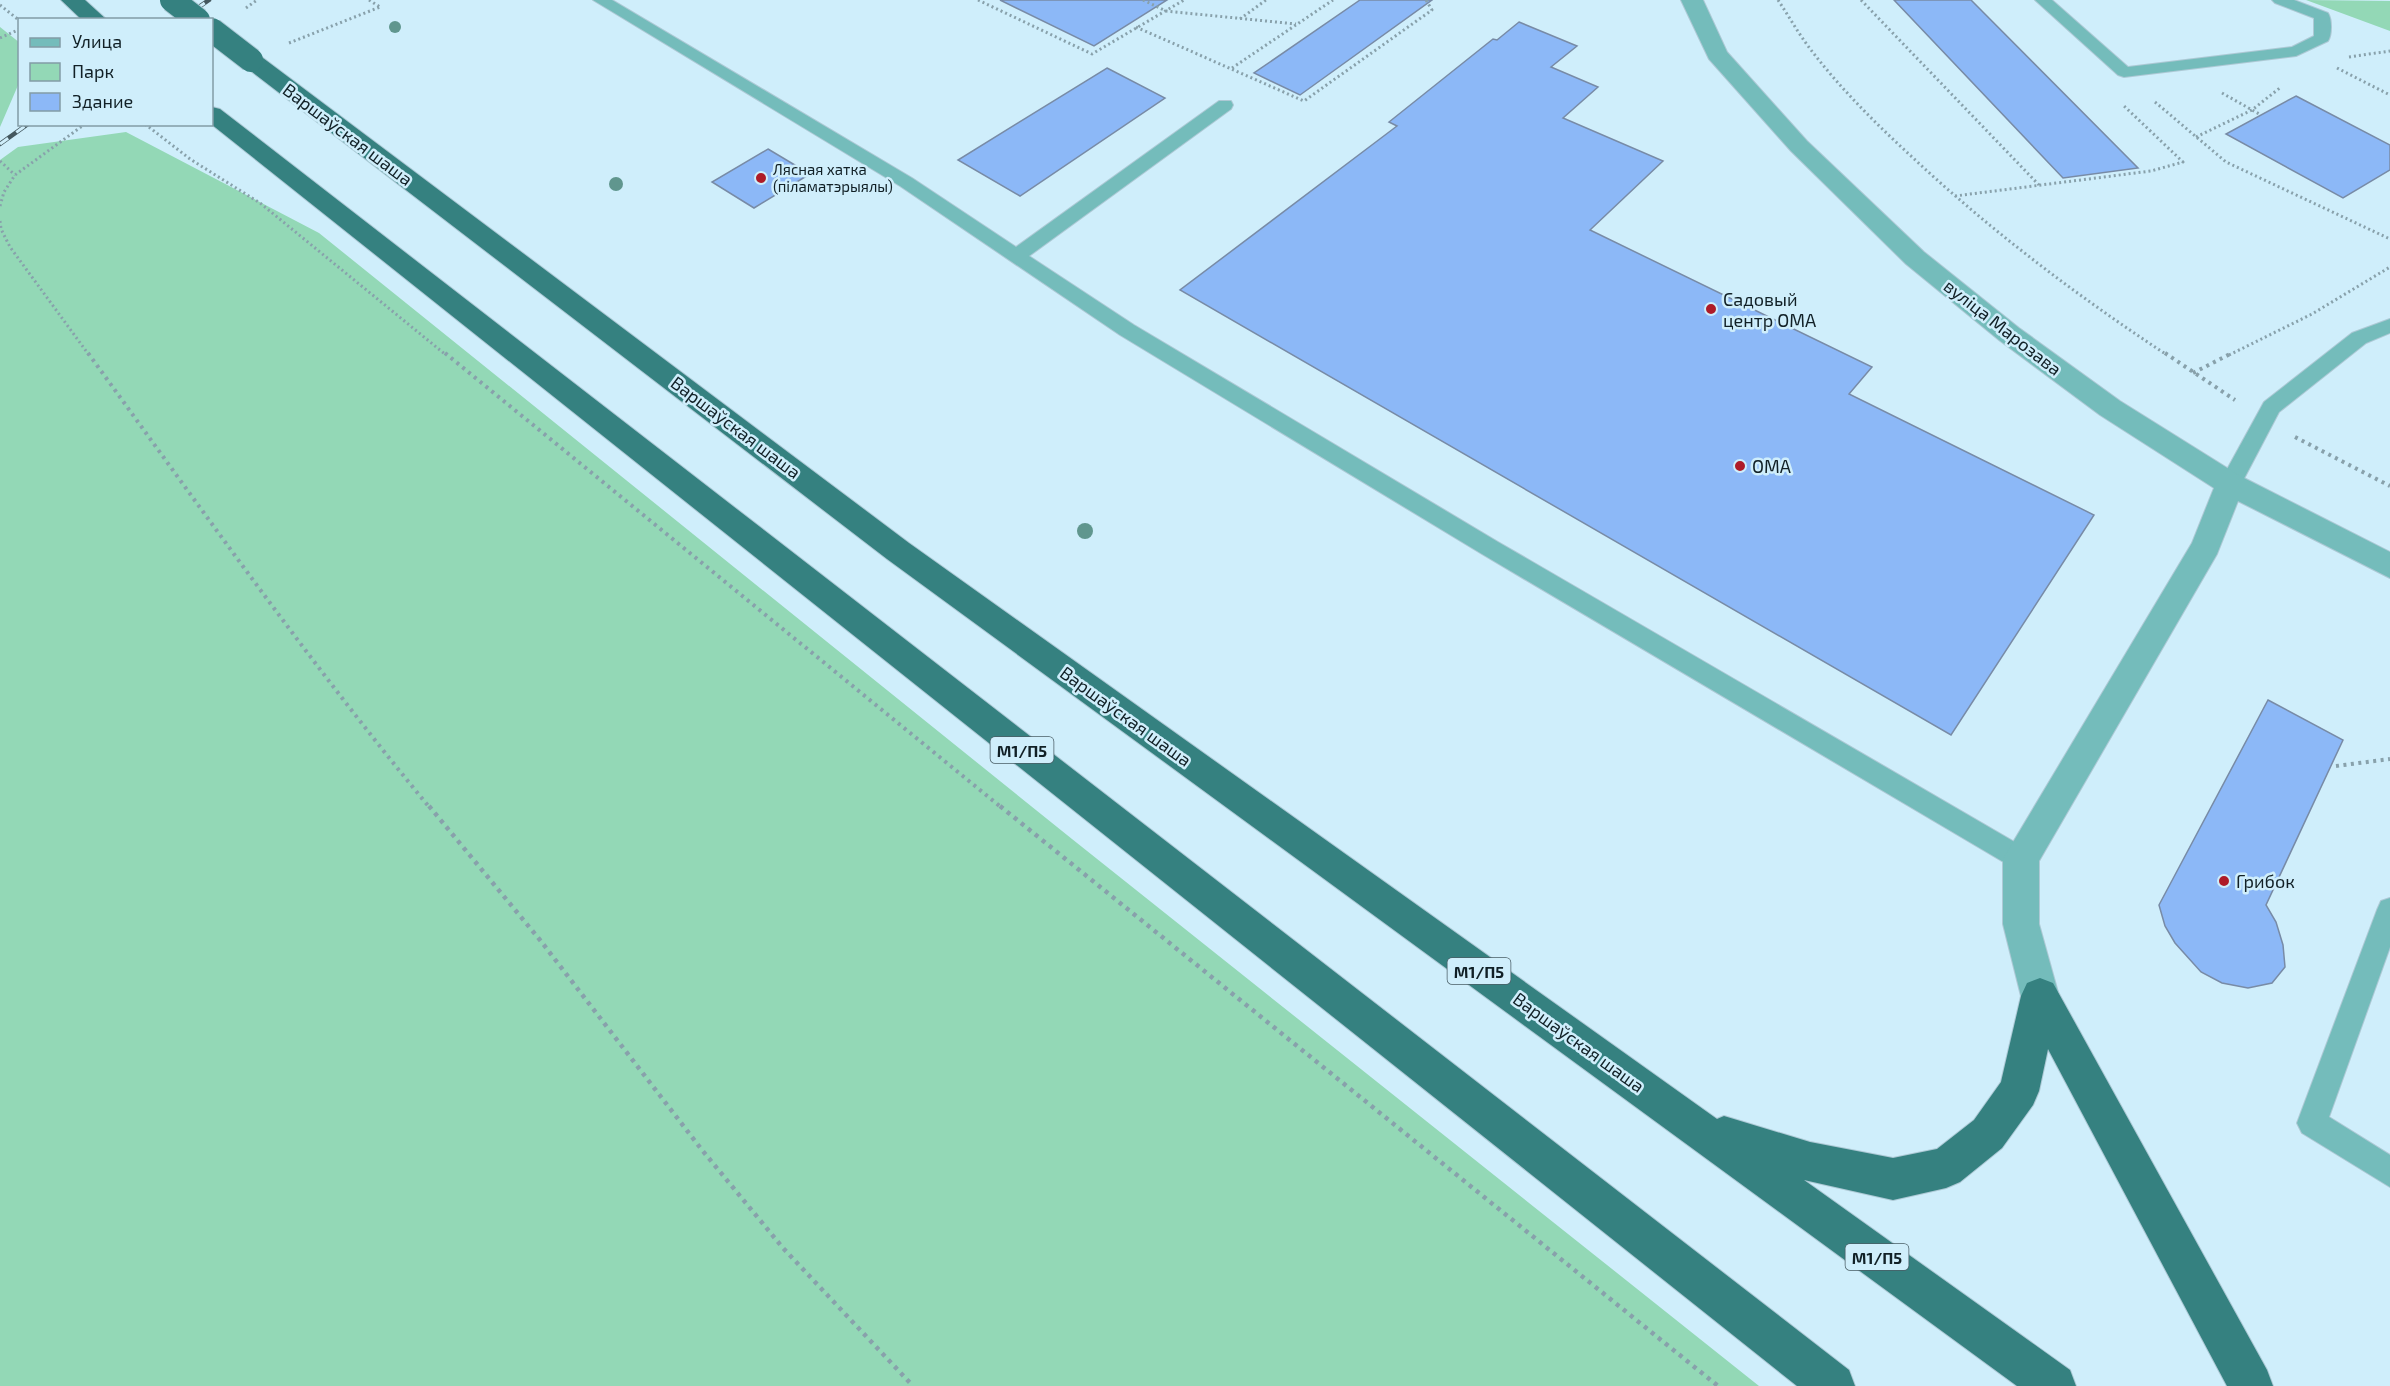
<svg xmlns="http://www.w3.org/2000/svg" width="2390" height="1386" font-family="'Exo 2',sans-serif">
<style>
.green{fill:#93d8b6}
.building{fill:#8cb8f7;stroke:#788ba6;stroke-width:1.5}
.lines{fill:none;stroke-linecap:round;stroke-linejoin:round}
.service-casing{stroke:#adc9d5;stroke-width:2}
.minor-casing{stroke:#adc9d5;stroke-width:2}
.trunk-casing{stroke:#adc9d5;stroke-width:2}
.path-far2{stroke:#88a1ab;stroke-width:3;stroke-dasharray:2 3;stroke-linecap:butt}
.path-far1{stroke:#88a1ab;stroke-width:4;stroke-dasharray:3 4.5;stroke-linecap:butt}
.path{stroke:#88a1ab;stroke-width:4.5;stroke-dasharray:4 5;stroke-linecap:butt}
.service{fill:#74bcbb;fill-rule:evenodd}
.minor{fill:#74bcbb;fill-rule:evenodd}
.trunk{fill:#358180;fill-rule:evenodd}
.rail-casing{stroke:#44585f;stroke-width:4.5}
.rail{stroke:#cfeefb;stroke-width:3;stroke-dasharray:10;stroke-linecap:butt}
.trunk-bridge-casing{stroke:#adc9d5;stroke-width:26;stroke-linecap:butt}
.trunk-bridge{stroke:#358180;stroke-width:24}
.tree{fill:#60968e}
.poi-dot{fill:#ae1b28;stroke:#cfeefb;stroke-width:2}
.labels{text-anchor:middle;dominant-baseline:central;stroke-width:5;stroke-linejoin:round;paint-order:stroke}
.far-poi-label{font-size:15px;fill:#112026;stroke:#cfeefb;text-anchor:start}
.shield{fill:#cfeefb;stroke:#4a5e66;stroke-width:1.5}
.shield-label{font-size:16px;font-weight:bold;fill:#112026}
.street-label{font-size:18px;fill:#112026;stroke:#cfeefb}
.poi-label{font-size:18px;fill:#112026;stroke:#cfeefb;text-anchor:start}
</style>
<rect width="100%" height="100%" fill="#cfeefb"/>
<path class="green" d="M2306,0L2390,1V31Z
M0,27L20,43L19,83L0,127Z
M126,132L319,233L1072,839L1759,1386H0V160L18,147Z"/>
<path class="building" d="M1000,0H1167L1094,46Z
M1360,0H1432L1300,95L1254,73Z
M1894,0H1971L2138,168L2063,178Z
M1519,22L1577,46L1551,67L1598,87L1563,118L1663,161L1590,230L1872,367L1849,394L2094,515L1951,735L1180,290L1397,126L1389,122L1493,39L1497,40Z
M1107,68L1165,98L1020,196L958,160Z
M2296,96L2390,145V170L2343,198L2226,134Z
M768,149L810,174L754,208L712,182Z
M2268,700L2343,740L2266,905L2276,922L2283,945L2285,967L2272,983L2248,988L2222,983L2201,972L2175,943L2165,926L2159,905Z"/>
<g class="lines">
<g class="service-casing">
<path id="service" d="M593,0H612L912,178L1016,247L1219,101H1231L1233,105L1231,109L1029,256L1134,325L1498,542L2030,851L2034,859L2030,867L2021,871L2012,867L1482,554L1120,335L900,186Z
M2035,0H2052L2128,67L2292,47L2314,36V18L2275,3L2272,0H2294L2328,13C2332,19 2332,35 2328,41L2296,56L2124,77L2118,75Z
M2390,319V333L2366,343L2279,412L2238,490L2230,492L2222,490L2219,484L2264,402L2352,333Z
M2390,898V947L2329,1117L2390,1155V1187L2302,1133L2297,1123L2377,910L2381,901Z"/>
</g>
<g class="minor-casing">
<path id="minor" d="M1681,0H1703L1727,52L1807,141L1924,252L2019,328L2120,401L2240,476L2390,552V578L2238,501L2217,554L2039,861V924L2059,996L2053,1009L2040,1014L2027,1009L2021,996L2003,924V859L2192,543L2214,488L2100,415L1999,340L1906,264L1791,151L1709,59Z"/>
</g>
<g class="trunk-casing">
<path id="trunk" d="M61,0H85L107,20H82Z
M251,53L259,55L909,543L1717,1119L1724,1116L1810,1142L1893,1158L1937,1149L1974,1120L2001,1082L2021,996L2027,983L2040,978L2053,983L2267,1370L2273,1386H2227L2048,1049L2039,1091L2033,1105L2002,1148L1960,1182L1946,1188L1893,1200L1804,1180L2070,1370L2076,1386H2017L887,559L243,65L240,60L243,55Z
M212,107L220,109L1849,1370L1855,1386H1797L211,124Z"/>
</g>
<path class="path-far2" d="M369,0L380,7
M978,0L1092,54L1184,0
M1143,0L1166,11L1296,24
M1778,0C1788,15 1797,31 1808,46C1838,86 1874,122 1911,156C1990,230 2076,295 2167,355
M1861,0L2039,185
M0,5L20,21
M246,8L257,0
M1240,19L1266,0
M1136,27L1304,101L1432,10L1426,0
M0,38L20,29
M289,43L380,7
M2349,57L2390,51
M1232,68L1333,0
M2337,68L2390,95
M2222,93L2261,115
M2155,102L2226,162L2390,239
M145,124L190,159L260,203L446,355
M2196,137L2252,110L2281,87
M0,161L15,175
M1955,196L2151,171L2183,162L2123,105
M0,206L4,192L15,175L85,124
M0,221L1,229L10,247L89,355
M2229,355L2312,314L2390,267"/>
<path class="path-far1" d="M88,353C200,507 309,662 430,808
M445,353L1002,808
M2165,353L2235,400
M2193,373L2232,353
M2295,437L2390,486
M2336,766L2390,759"/>
<path class="path" d="M429,806L540,940L702,1150L783,1248L913,1386
M1000,806L1718,1386"/>
<use href="#service" class="service"/>
<use href="#minor" class="minor"/>
<use href="#trunk" class="trunk"/>
<g class="rail-casing">
<path id="rail" d="M180,20L209,0
M0,144L28,124"/>
</g>
<use href="#rail" class="rail"/>
<g class="trunk-bridge-casing">
<path id="trunk-bridge" d="M172,0L198,20
M212,30L251,60"/>
</g>
<use href="#trunk-bridge" class="trunk-bridge"/>
</g>
<g class="tree">
<circle cx="395" cy="27" r="6"/>
<circle cx="616" cy="184" r="7"/>
<circle cx="1085" cy="531" r="8"/>
</g>
<g class="poi-dot">
<circle cx="761" cy="178" r="6"/>
<circle cx="1711" cy="309" r="6"/>
<circle cx="1740" cy="466" r="6"/>
<circle cx="2224" cy="881" r="6"/>
</g>
<g class="labels">
<g class="far-poi-label">
<text x="773" y="169">Лясная хатка<tspan x="773" dy="17">(піламатэрыялы)</tspan></text>
</g>
<g class="shield">
<rect x="990.5" y="737" width="63" height="26" rx="4.5"/>
<rect x="1447.5" y="958" width="63" height="26" rx="4.5"/>
<rect x="1845.5" y="1244" width="63" height="26" rx="4.5"/>
</g>
<g class="shield-label">
<text x="1022" y="750">М1/П5</text>
<text x="1479" y="971">М1/П5</text>
<text x="1877" y="1257">М1/П5</text>
</g>
<g class="street-label">
<text transform="translate(348 134) rotate(37)">Варшаўская шаша</text>
<text transform="translate(2003 327) rotate(38)">вуліца Марозава</text>
<text transform="translate(736 427) rotate(37)">Варшаўская шаша</text>
<text transform="translate(1126 716) rotate(36)">Варшаўская шаша</text>
<text transform="translate(1579 1042) rotate(36)">Варшаўская шаша</text>
</g>
<g class="poi-label">
<text x="1723" y="299">Садовый<tspan x="1723" dy="21">центр ОМА</tspan></text>
<text x="1752" y="466">ОМА</text>
<text x="2236" y="881">Грибок</text>
</g>
</g>
<rect x="18" y="18" width="195" height="108" fill="#cfeefb" stroke="#839ca6" stroke-width="1.5"/>
<rect x="30" y="38" width="30" height="9" fill="#74bcbb" stroke="#839ca6" stroke-width="1.5"/>
<text x="72" y="48" font-size="18" fill="#112026">Улица</text>
<rect x="30" y="63" width="30" height="18" fill="#93d8b6" stroke="#839ca6" stroke-width="1.5"/>
<text x="72" y="78" font-size="18" fill="#112026">Парк</text>
<rect x="30" y="93" width="30" height="18" fill="#8cb8f7" stroke="#839ca6" stroke-width="1.5"/>
<text x="72" y="108" font-size="18" fill="#112026">Здание</text>
</svg>
